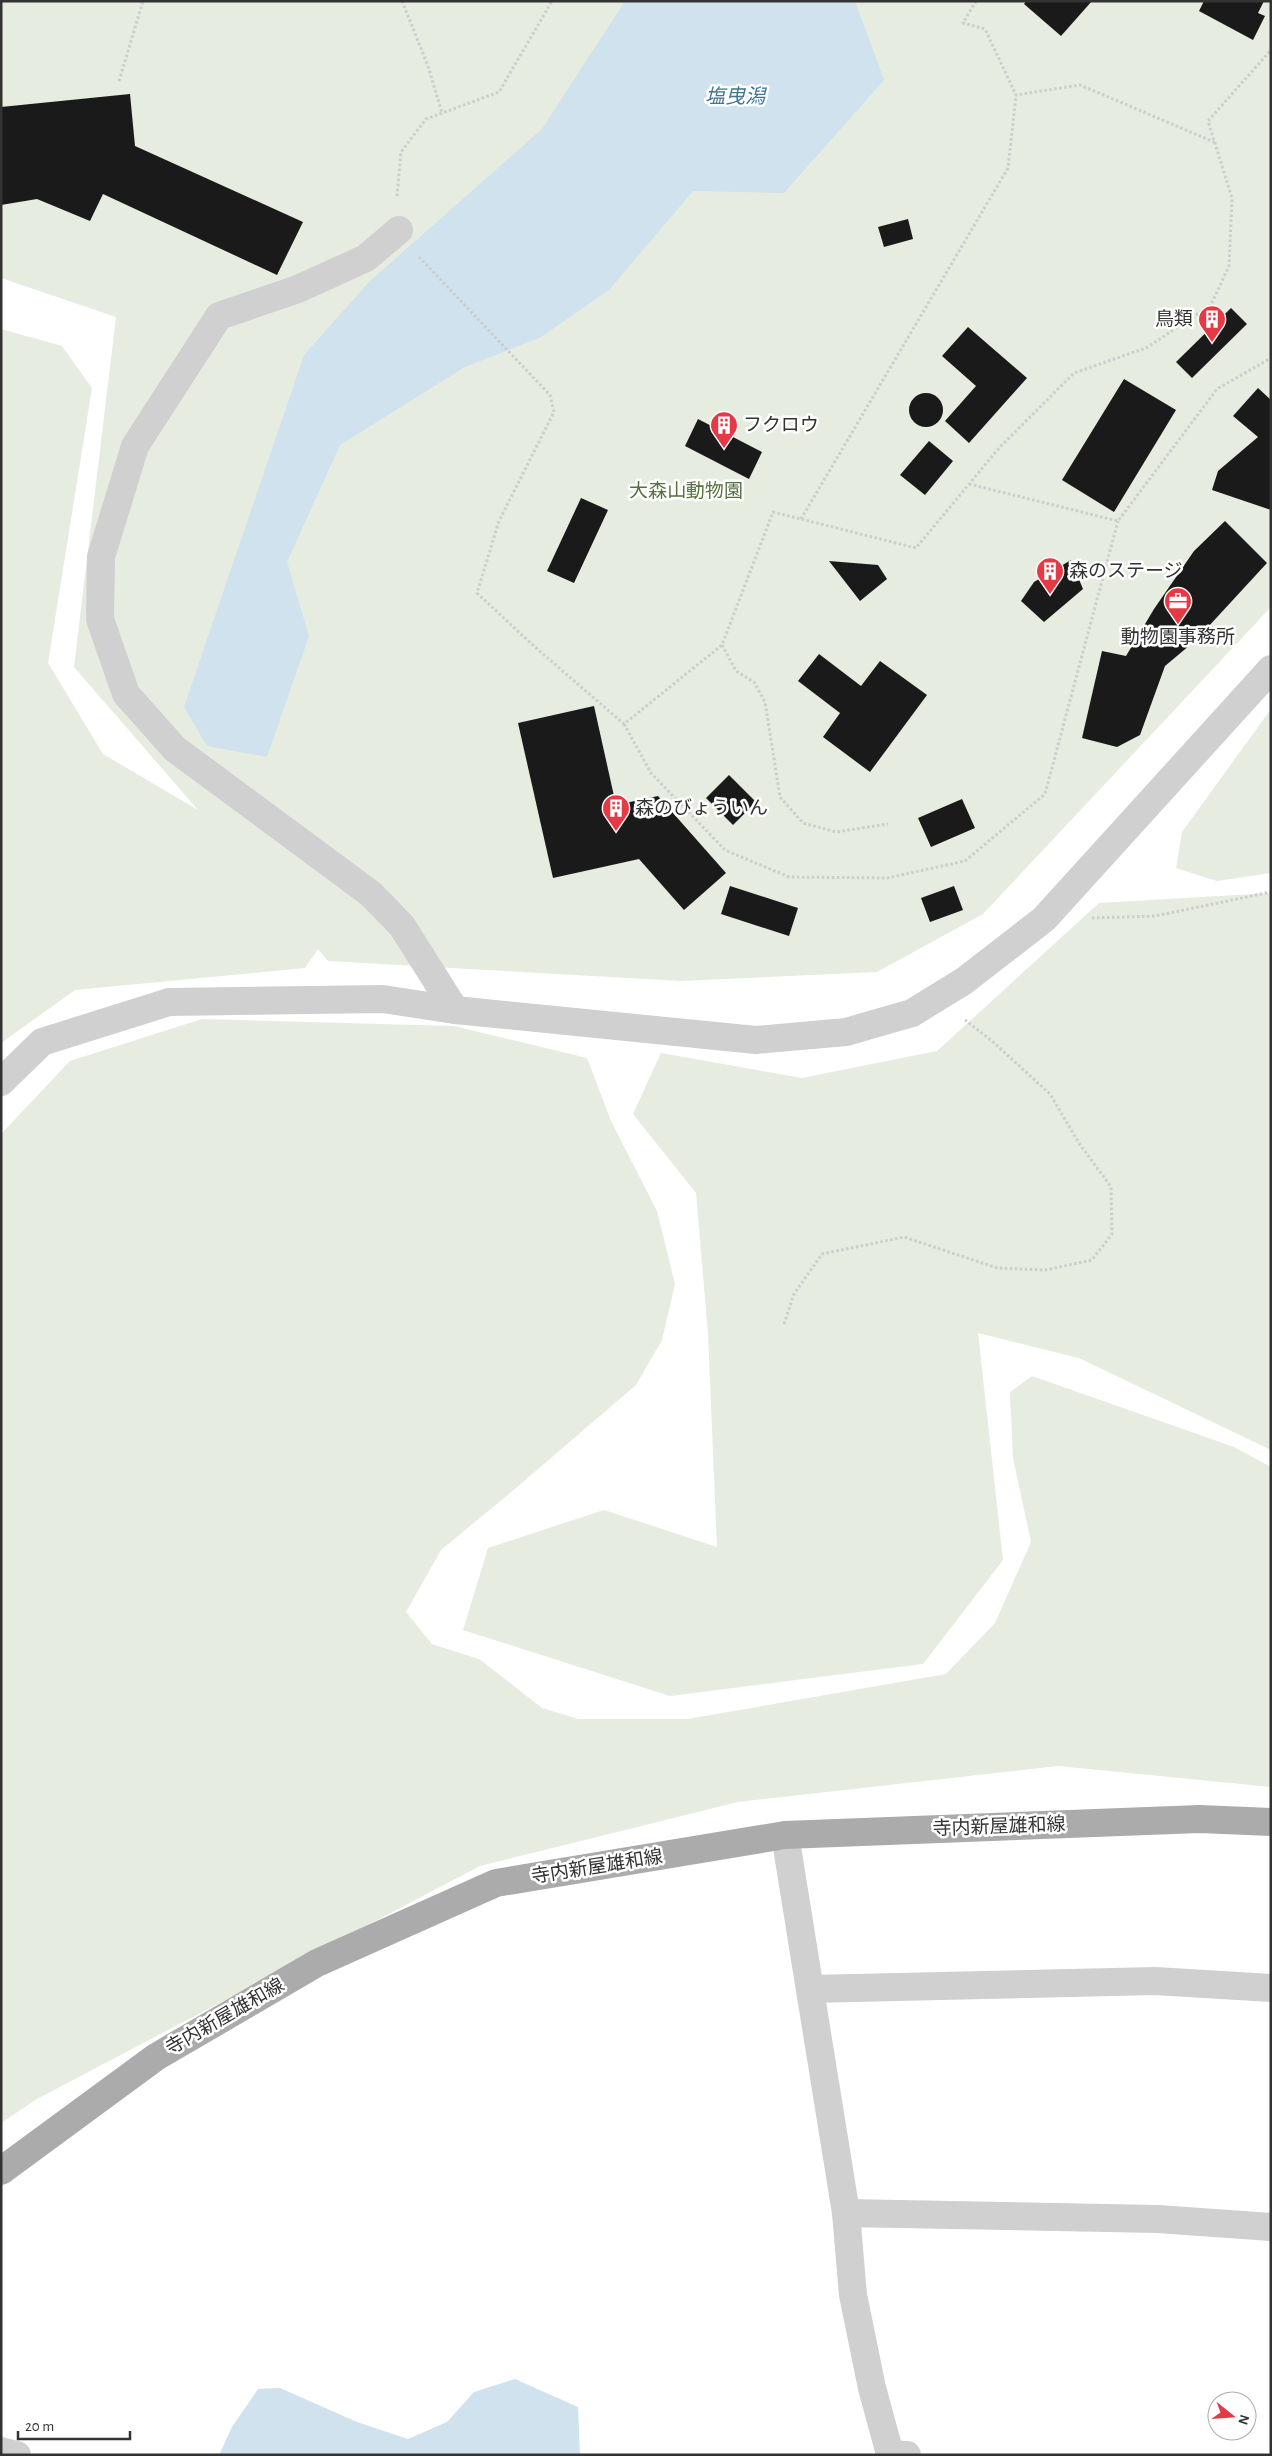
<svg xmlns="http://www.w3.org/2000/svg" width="1272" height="2456" font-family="'Alegreya Sans','Noto Sans JP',sans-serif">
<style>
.green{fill:#e6ecdf}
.water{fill:#cfe2ee}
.building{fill:#1a1a1a}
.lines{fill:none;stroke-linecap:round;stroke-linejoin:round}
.path{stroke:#cdcdcd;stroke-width:3;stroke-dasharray:2.5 2.5;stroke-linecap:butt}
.minor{stroke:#d0d0d0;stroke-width:28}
.tertiary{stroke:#d0d0d0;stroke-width:28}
.primary{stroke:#ababab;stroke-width:28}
.labels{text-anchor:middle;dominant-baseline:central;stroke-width:5;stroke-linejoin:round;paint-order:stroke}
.poi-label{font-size:19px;fill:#333;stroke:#fff;text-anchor:start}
.park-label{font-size:19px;fill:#56703f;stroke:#fff}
.street-label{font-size:19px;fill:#333;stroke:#fff}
.water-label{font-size:20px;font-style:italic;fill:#3f7597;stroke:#fff}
</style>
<rect width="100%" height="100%" fill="#fff"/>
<path class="green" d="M1,1H1271V607L983,914L877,972L681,981L328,961L318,949L305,968L75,990L1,1043V329L62,346L92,388L48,663L103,754L198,810L74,667L116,317L1,278Z
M1271,709V873L1217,881L1176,868L1182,832Z
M1271,893V1450L1079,1358L978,1333L1003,1560L923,1664L670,1696L463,1630L488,1548L604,1510L717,1547L708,1333L696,1193L633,1114L661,1053L802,1078L937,1051L1099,903Z
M202,1019L454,1026L587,1058L611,1121L657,1211L675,1284L662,1340L636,1385L516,1488L441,1550L406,1612L432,1644L479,1659L542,1708L578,1719H688L946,1674L995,1623L1031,1542L1013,1458L1010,1392L1032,1376L1234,1447L1271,1467V1787L1058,1766L738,1802L480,1866L37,2099L1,2123V1134L70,1061Z"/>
<path class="water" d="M625,1H855L884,80L784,193L693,191L609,290L541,337L465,367L340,445L287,562L309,636L267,757L207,746L184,707L304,355L370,281L542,129Z
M515,2379L578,2407L580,2455H219L232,2427L258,2389L280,2388L357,2422L408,2439L447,2422L474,2392Z"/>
<path class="building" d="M1026,1H1092L1061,36L1024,4Z
M1204,1H1264L1258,13L1265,16L1253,40L1199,11Z
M130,94L135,146L303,222L277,275L103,194L90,221L37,199L1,205V107Z
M908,219L913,239L884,247L878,227Z
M1231,308L1247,324L1192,378L1176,362Z
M968,327L1027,378L969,443L945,421L976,386L942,356Z
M1124,379L1176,410L1114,512L1062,480Z
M1258,388L1271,400V510L1212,490L1218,471L1258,437L1233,416Z
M909 410a17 17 0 1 1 34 0a17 17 0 1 1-34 0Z
M698,419L762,452L749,479L685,446Z
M929,441L953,461L925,495L900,475Z
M581,498L608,510L574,583L547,571Z
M1225,521L1267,563L1196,640L1165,666L1140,735L1117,747L1082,738L1102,651L1126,656L1154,609L1194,551Z
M1071,560L1083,589L1044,622L1021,601L1034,582Z
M829,561L878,565L887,579L860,601Z
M819,654L861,686L880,661L927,695L870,772L823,737L840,713L798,681Z
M594,706L616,805L658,796L726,873L684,910L639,859L553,878L518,723Z
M729,775L756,802L733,825L706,798Z
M962,799L975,828L931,847L918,818Z
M730,886L798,908L789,936L721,914Z
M954,886L963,910L930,922L921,898Z"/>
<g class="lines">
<path class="path" d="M402,1L428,66L442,113
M976,1L963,23L985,29L1016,95L1080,85L1214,142
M119,81L143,1
M397,196L401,152L426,119L499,92L552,1
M419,257L550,395L554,412L499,521L477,593L536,648L624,724L722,645L773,512L916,548L999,448L1074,373L1146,348L1211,305L1229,266L1232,198L1208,121L1271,50
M969,484L1118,521L1217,389L1271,358
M801,519L1008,168L1016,95
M722,645L736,671L754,682L765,702L780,797L803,823L836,832L888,824
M624,724L651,773L725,850L789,877L887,878L965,861L1045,794L1118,521
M1092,918L1155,916L1271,892
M784,1324L794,1294L822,1254L904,1237L997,1268L1045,1270L1092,1260L1112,1234L1111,1187L1079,1143L1050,1094L992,1041L965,1020"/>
<path class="minor" d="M399,230L366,258L298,289L219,316L135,446L101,557L100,619L126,694L175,749L371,894L402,926L455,1010
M785,1835L846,2213L853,2295L872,2388L890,2454L907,2455
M810,1989L1155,1981L1271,1988
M846,2213L1158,2219L1271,2227
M1,2451L17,2455"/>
<path class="tertiary" d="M1,1082L42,1042L169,1002L383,999L455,1010L756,1040L846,1032L912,1013L964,981L1044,919L1271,669"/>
<path class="primary" d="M1,2171L156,2057L317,1963L496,1883L785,1835L1200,1819L1271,1822"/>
</g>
<defs>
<g id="building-pin" transform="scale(1.4375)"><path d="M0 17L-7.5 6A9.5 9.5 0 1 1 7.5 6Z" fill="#e63946" stroke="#fff"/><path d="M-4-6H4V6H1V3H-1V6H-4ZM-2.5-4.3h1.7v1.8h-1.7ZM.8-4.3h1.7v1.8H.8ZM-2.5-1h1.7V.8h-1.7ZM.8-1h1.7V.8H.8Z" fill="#fff"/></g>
<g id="office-pin" transform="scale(1.4375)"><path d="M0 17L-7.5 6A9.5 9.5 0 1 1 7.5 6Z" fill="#e63946" stroke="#fff"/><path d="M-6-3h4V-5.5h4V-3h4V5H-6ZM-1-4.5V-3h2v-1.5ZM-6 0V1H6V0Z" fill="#fff"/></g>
</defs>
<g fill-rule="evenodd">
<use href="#building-pin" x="1212" y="319"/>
<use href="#building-pin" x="724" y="425"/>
<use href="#building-pin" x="1050" y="571"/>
<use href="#office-pin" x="1178" y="601"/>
<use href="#building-pin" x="616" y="808"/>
</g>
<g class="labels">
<g class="poi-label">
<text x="1193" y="319" text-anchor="end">鳥類</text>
<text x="743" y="425">フクロウ</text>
<text x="1069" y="571">森のステージ</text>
<text x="1178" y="637" text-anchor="middle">動物園事務所</text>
<text x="635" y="808">森のびょういん</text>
</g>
<g class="park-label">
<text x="686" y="491">大森山動物園</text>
</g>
<g class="street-label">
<text transform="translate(999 1827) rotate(-2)">寺内新屋雄和線</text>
<text transform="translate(597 1867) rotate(-9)">寺内新屋雄和線</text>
<text transform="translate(225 2017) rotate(-30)">寺内新屋雄和線</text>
</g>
<g class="water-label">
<text x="735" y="97">塩曳潟</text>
</g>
</g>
<rect width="1272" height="2456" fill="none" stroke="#333333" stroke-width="5"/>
<g transform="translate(1232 2416) rotate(107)"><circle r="24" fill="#ffffff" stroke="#adadad"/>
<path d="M0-4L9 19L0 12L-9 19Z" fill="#e63946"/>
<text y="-8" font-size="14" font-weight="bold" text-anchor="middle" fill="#333333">N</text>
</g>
<path d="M18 2431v8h112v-8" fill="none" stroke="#333333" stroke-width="2.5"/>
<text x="25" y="2431" font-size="15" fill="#333333" stroke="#ffffff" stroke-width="4" paint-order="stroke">20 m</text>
</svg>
